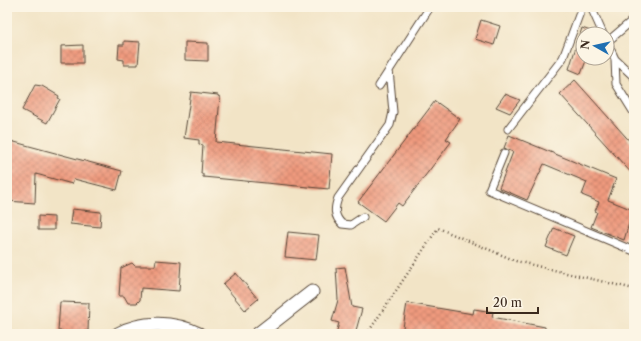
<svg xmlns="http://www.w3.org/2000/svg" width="641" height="341" font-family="'Libre Caslon Text',serif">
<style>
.building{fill:url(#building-cross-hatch)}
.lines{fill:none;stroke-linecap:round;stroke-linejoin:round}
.service-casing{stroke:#564637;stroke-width:9}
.minor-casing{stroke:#564637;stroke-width:15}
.path{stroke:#564637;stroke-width:2.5;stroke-dasharray:1 3;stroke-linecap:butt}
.service{stroke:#fff;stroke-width:7}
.minor{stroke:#fff;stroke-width:13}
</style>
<defs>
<pattern id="building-cross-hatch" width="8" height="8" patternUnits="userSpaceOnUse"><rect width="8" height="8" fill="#ef9a7e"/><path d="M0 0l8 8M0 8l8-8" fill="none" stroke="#c37e67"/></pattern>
</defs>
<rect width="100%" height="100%" fill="#fcf5e5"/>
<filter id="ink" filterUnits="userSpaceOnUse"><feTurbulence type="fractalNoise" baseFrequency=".025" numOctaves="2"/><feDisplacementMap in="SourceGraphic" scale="8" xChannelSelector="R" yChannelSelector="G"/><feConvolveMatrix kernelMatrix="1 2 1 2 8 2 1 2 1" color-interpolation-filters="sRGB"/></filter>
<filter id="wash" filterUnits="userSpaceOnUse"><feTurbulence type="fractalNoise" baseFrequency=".012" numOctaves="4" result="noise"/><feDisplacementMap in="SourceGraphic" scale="16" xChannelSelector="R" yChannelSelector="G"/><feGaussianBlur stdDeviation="0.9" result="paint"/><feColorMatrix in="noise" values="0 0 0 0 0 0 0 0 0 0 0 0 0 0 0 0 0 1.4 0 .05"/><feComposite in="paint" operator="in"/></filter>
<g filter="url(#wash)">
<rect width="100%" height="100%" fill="#f2e4c6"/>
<g id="blocks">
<path class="building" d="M481,20L500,26L494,45L475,39Z
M582,28L596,33L583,34V58H587L581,74L569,69Z
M124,41L140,42L138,65H124V60L118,59L119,45H124Z
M185,42L208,43V61L185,60Z
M83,45V63H61V46Z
M575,80L634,146V176L560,94Z
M35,85L42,86L59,96L58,98L60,99L47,123L22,110Z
M191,92L218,95V96L220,97L216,142L332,154L329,189L203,177V174H201L203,145L199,144V140L184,138Z
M505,94L520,100L510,113L496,107Z
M435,101L460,119L446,139L451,142L402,206L398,203L384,221L358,202Z
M509,135L616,179L608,200L633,210L624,240L591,227L597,212L595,211L599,202L582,195L587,182L544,164L527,200L499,188L513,152L504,148Z
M7,140L122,171L117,190L74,179L72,184L36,174L35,203L7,201Z
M72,209L101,212L100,227L70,224Z
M38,216L54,217V230H38Z
M554,228L574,236L566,255L546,247Z
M288,232L319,235L316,260L285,257Z
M156,260L181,262L179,291L141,288L140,300L137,303H128L124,296H119L121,268L132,263L135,266H155Z
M345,267L352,307L362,309L355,334H336L339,323L332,321L338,300L336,268Z
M236,273L258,299L245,310L223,284Z
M60,302L89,303L88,331H76V334H63V331H58Z
M407,303L473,314L474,309L493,312L492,317L545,327V334H402Z"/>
</g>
</g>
<g filter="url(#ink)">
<use href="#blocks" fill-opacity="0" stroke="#564637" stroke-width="1"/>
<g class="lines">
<g class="service-casing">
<path id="service" d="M591,7L603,34
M607,42L615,59L634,77
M607,42L634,19
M615,59L616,84L634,113
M379,86L430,7
M508,129L563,58L582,7
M504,153L489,190L634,251
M363,217L351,225L342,224C334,216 334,209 338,198L390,125L393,112L389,70"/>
</g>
<g class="minor-casing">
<path id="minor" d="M118,334C143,320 174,322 199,334
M258,334L312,292"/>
</g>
<path class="path" d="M367,334L438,228L516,261L634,289"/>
<use href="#service" class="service"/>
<use href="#minor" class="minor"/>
</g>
</g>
<rect width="641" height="341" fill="none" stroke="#fcf5e5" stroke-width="24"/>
<g transform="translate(595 46) rotate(278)"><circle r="19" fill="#fcf5e5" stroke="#afa495"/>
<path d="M0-3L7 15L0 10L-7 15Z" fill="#1f6fb2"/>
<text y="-6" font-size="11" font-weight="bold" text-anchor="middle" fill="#3b2a1e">N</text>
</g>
<path d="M487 307v6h51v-6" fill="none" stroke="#3b2a1e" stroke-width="2"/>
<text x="493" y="307" font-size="12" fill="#3b2a1e" stroke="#fcf5e5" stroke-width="3" paint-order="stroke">20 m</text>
</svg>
